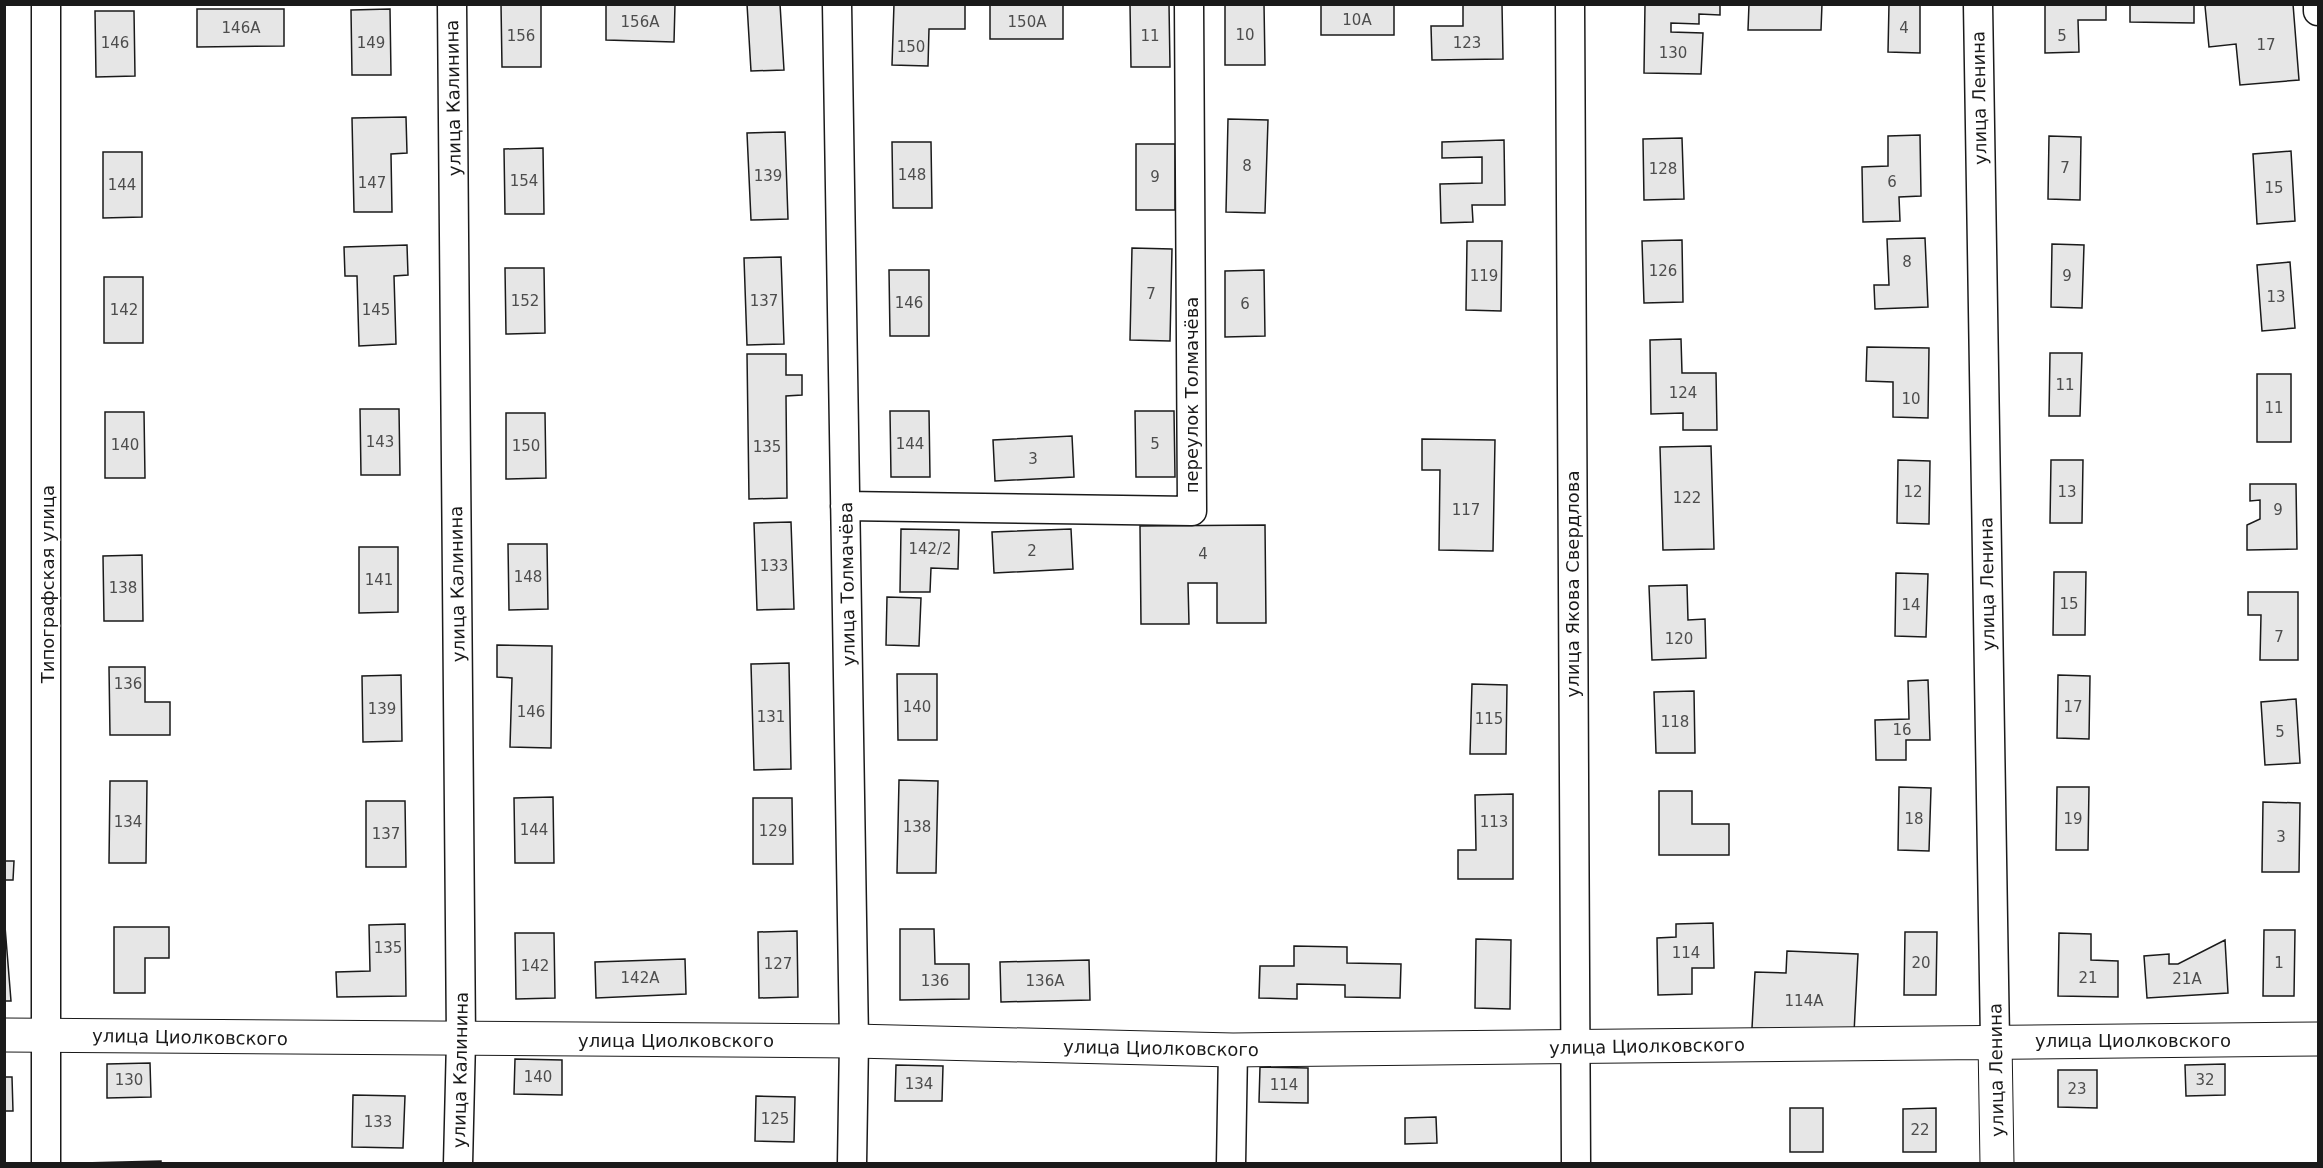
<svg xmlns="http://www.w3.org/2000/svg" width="2323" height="1168" font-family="'DejaVu Sans',sans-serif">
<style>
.building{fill:#e6e6e6;stroke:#1a1a1a;stroke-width:1.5}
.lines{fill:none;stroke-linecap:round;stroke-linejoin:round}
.minor-casing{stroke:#1a1a1a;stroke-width:31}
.major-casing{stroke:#1a1a1a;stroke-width:35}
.minor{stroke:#fff;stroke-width:28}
.major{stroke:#fff;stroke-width:33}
.labels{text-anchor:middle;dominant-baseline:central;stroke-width:4.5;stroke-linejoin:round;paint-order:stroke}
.number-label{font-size:15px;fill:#4d4d4d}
.street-label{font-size:18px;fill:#1a1a1a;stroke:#fff}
</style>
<rect width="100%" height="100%" fill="#fff"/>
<path class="building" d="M501,4H541V67H502Z
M606,4H675L674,42L606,40Z
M747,4H780L784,70L751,71Z
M894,4H965V29H929L928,66L892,65Z
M990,4H1063V39H990Z
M1130,4H1169L1170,67H1131Z
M1225,4H1264L1265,65H1225Z
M1321,4H1394V35H1321Z
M1463,4H1502L1503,59L1432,60L1431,26H1463Z
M1645,4H1720V15L1699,14V24L1671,23V32L1703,33L1701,74L1644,73Z
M1749,4H1822L1821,30H1748Z
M1889,4H1920V53L1888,52Z
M2045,4H2106V20H2078L2079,52L2045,53Z
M2130,4H2194V23L2130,22Z
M2209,4H2293L2299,80L2240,85L2236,44L2209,47L2205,6Z
M197,9H284V46L197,47Z
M390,9L391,75H352L351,10Z
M95,11H134L135,76L96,77Z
M406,117L407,153L391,154L392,212H354L352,118Z
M1228,119L1268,120L1265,213L1226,212Z
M785,132L788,219L751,220L747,133Z
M1920,135L1921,196L1899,197L1900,221L1863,222L1862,167L1888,166V136Z
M2049,136L2081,137L2080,200L2048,199Z
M1682,138L1684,199L1644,200L1643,139Z
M1504,140L1505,205H1472L1473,222L1441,223L1440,184L1482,183V157L1442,158V142Z
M892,142H931L932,208H893Z
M1136,144H1175V210H1136Z
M543,148L544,214H505L504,149Z
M2291,151L2295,221L2257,224L2253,154Z
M103,152H142V217L103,218Z
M1925,238L1928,307L1875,309L1874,285H1889L1887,239Z
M1682,240L1683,302L1644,303L1642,241Z
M1467,241H1502L1501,311L1466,310Z
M2052,244L2084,245L2082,308L2051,307Z
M407,245L408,275L394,276L396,344L359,346L357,276H345L344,247Z
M1132,248L1172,249L1170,341L1130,340Z
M781,257L784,344L747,345L744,258Z
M2290,262L2295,328L2262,331L2257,265Z
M505,268H544L545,333L506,334Z
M889,270H929V336H890Z
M1264,270L1265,336L1225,337V271Z
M104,277H143V343H104Z
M1681,339L1682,373H1716L1717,430H1683V413L1651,414L1650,340Z
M1867,347L1929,348L1928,418L1893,417V382L1866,381Z
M2050,353H2082L2080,416H2049Z
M747,354H786V375H802V395L786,396L787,498L749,499Z
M2257,374H2291V442H2257Z
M360,409H399L400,475H361Z
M890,411H929L930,477H891Z
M1135,411H1174L1175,477H1136Z
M105,412H144L145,478H105Z
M506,413H545L546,478L506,479Z
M1072,436L1074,477L995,481L993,440Z
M1422,439L1495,440L1493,551L1439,550L1440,470H1422Z
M1711,446L1714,549L1663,550L1660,447Z
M1898,460L1930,461L1929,524L1897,523Z
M2051,460H2083L2082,523H2050Z
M2250,484H2296L2297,549L2247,550V525L2260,519V500L2250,501Z
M791,522L794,609L757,610L754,523Z
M1265,525L1266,623H1217V583H1188L1189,624H1141L1140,526Z
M901,529L959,530L958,569L931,568L930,592H900Z
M1071,529L1073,569L994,573L992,532Z
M508,544H547L548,609L509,610Z
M359,547H398V612L359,613Z
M142,555L143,621H104L103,556Z
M2054,572H2086L2085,635H2053Z
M1896,573L1928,574L1926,637L1895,636Z
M1687,585L1688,620L1705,619L1706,658L1652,660L1649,586Z
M2248,592H2298V660H2260L2261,615H2248Z
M887,597L921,598L919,646L886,645Z
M497,645L552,646L551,748L510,747L512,678L497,677Z
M789,663L791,769L754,770L751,664Z
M109,667H145V702H170V735H110Z
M897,674H937V740H898Z
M401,675L402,741L363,742L362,676Z
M2058,675L2090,676L2089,739L2057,738Z
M1928,680L1930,740H1906V760H1876L1875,720L1909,719L1908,681Z
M1472,684L1507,685L1506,754H1470Z
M1694,691L1695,753H1656L1654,692Z
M2296,699L2300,763L2265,765L2261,702Z
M899,780L938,781L936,873H897Z
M110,781H147L146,863H109Z
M1899,787L1931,788L1929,851L1898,850Z
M2057,787H2089L2088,850H2056Z
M1659,791H1692V824H1729V855H1659Z
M1513,794V879H1458V850H1476L1475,795Z
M553,797L554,863H515L514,798Z
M753,798H792L793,864H753Z
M366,801H405L406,867H366Z
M2263,802L2300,803L2299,872H2262Z
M4,861H14L13,880H4Z
M4,914L11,1001H4Z
M1713,923L1714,968H1692V994L1658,995L1657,938L1676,937V924Z
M405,924L406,996L337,997L336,972L370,971L369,925Z
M114,927H169V958H145V993H114Z
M900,929H934L935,964H969V999L900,1000Z
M2264,930H2295L2294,996H2263Z
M797,931L798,997L759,998L758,932Z
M1905,932H1937L1936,995H1904Z
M515,933H554L555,998L516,999Z
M2059,933L2091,934V960L2118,961V997L2058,996Z
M1476,939L1511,940L1510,1009L1475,1008Z
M2225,940L2228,993L2147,998L2144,956L2169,954V964H2178Z
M1294,946L1347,947V963L1401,964L1400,998L1345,997V985L1297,984V999L1259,998L1260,966H1294Z
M1787,951L1858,954L1854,1033L1752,1028L1755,972L1786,973Z
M685,959L686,994L596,998L595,962Z
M1089,960L1090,1000L1001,1002L1000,962Z
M515,1059L562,1060V1095L514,1094Z
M150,1063L151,1097L107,1098V1064Z
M2225,1064V1095L2186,1096L2185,1065Z
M896,1065L943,1066L942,1101H895Z
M1260,1067L1308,1068V1103L1259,1102Z
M2058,1070H2097V1108L2058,1107Z
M4,1077H12L13,1111H4Z
M353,1095L405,1096L403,1148L352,1147Z
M756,1096L795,1097L794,1142L755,1141Z
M1790,1108H1823V1152H1790Z
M1936,1108V1152H1903V1109Z
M1436,1117L1437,1143L1405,1144V1118Z
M161,1161V1164H83V1163Z"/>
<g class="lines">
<g class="minor-casing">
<path id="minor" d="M452,4L461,1040L458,1164
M837,4L854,1041L852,1164
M1570,4L1576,1164
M1978,4L1995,1041
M2318,4V11
M845,506L1192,511L1189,4
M46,1164V4
M1231,1164L1233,1050"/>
</g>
<g class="major-casing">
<path id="major" d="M4,1035L854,1041L1233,1050L2318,1039
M1995,1041L1997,1164"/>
</g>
<use href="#minor" class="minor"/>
<use href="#major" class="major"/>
</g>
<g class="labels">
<g class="number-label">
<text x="1357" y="20">10А</text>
<text x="640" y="22">156А</text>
<text x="1027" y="22">150А</text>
<text x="241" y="28">146А</text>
<text x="1904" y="28">4</text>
<text x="1245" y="35">10</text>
<text x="521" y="36">156</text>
<text x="1150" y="36">11</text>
<text x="2062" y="36">5</text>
<text x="115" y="43">146</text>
<text x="371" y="43">149</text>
<text x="1467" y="43">123</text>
<text x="2266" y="45">17</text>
<text x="911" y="47">150</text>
<text x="1673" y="53">130</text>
<text x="1247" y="166">8</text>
<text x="2065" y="168">7</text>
<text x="1663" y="169">128</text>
<text x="912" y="175">148</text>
<text x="768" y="176">139</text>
<text x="1155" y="177">9</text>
<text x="524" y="181">154</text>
<text x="1892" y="182">6</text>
<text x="372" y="183">147</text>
<text x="122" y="185">144</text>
<text x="2274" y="188">15</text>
<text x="1907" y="262">8</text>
<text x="1663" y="271">126</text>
<text x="1484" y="276">119</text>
<text x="2067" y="276">9</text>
<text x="1151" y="294">7</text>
<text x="2276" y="297">13</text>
<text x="525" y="301">152</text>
<text x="764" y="301">137</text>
<text x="909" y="303">146</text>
<text x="1245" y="304">6</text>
<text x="124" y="310">142</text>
<text x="376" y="310">145</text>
<text x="2065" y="385">11</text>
<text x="1683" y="393">124</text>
<text x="1911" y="399">10</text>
<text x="2274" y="408">11</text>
<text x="380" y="442">143</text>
<text x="910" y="444">144</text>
<text x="1155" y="444">5</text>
<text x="125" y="445">140</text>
<text x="526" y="446">150</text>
<text x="767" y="447">135</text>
<text x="1033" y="459">3</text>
<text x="1913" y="492">12</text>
<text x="2067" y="492">13</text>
<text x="1687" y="498">122</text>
<text x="1466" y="510">117</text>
<text x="2278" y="510">9</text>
<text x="930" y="549">142/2</text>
<text x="1032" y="551">2</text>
<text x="1203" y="554">4</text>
<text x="774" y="566">133</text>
<text x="528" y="577">148</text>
<text x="379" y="580">141</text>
<text x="123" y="588">138</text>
<text x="2069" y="604">15</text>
<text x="1911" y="605">14</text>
<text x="2279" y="637">7</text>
<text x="1679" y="639">120</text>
<text x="128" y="684">136</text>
<text x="917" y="707">140</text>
<text x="2073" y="707">17</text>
<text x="382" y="709">139</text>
<text x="531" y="712">146</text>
<text x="771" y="717">131</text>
<text x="1489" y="719">115</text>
<text x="1675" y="722">118</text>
<text x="1902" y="730">16</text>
<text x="2280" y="732">5</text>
<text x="1914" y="819">18</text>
<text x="2073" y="819">19</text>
<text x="128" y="822">134</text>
<text x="1494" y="822">113</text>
<text x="917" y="827">138</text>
<text x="534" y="830">144</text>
<text x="773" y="831">129</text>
<text x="386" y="834">137</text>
<text x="2281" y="837">3</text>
<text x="388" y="948">135</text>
<text x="1686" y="953">114</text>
<text x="1921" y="963">20</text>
<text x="2279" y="963">1</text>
<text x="778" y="964">127</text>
<text x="535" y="966">142</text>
<text x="640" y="978">142А</text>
<text x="2088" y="978">21</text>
<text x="2187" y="979">21А</text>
<text x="935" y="981">136</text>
<text x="1045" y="981">136А</text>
<text x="1804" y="1001">114А</text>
<text x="538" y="1077">140</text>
<text x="129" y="1080">130</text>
<text x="2205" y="1080">32</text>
<text x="919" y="1084">134</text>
<text x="1284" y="1085">114</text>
<text x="2077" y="1089">23</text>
<text x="775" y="1119">125</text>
<text x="378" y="1122">133</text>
<text x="1920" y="1130">22</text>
</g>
<g class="street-label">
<text transform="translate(453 98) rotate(-91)">улица Калинина</text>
<text transform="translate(1979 98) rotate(-91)">улица Ленина</text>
<text transform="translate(1191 395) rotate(-90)">переулок Толмачёва</text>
<text transform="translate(47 584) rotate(-90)">Типографская улица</text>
<text transform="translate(457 584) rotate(-91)">улица Калинина</text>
<text transform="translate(847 584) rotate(-91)">улица Толмачёва</text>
<text transform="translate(1572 584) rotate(-90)">улица Якова Свердлова</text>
<text transform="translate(1987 584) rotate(-91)">улица Ленина</text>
<text transform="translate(190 1037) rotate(1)">улица Циолковского</text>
<text x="676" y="1040">улица Циолковского</text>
<text x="2133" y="1040">улица Циолковского</text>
<text transform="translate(1647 1046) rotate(-1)">улица Циолковского</text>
<text transform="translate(1161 1048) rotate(1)">улица Циолковского</text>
<text transform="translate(460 1070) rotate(-89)">улица Калинина</text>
<text transform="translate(1996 1070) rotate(-91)">улица Ленина</text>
</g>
</g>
<rect width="2323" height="1168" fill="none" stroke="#1a1a1a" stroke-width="12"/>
</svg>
